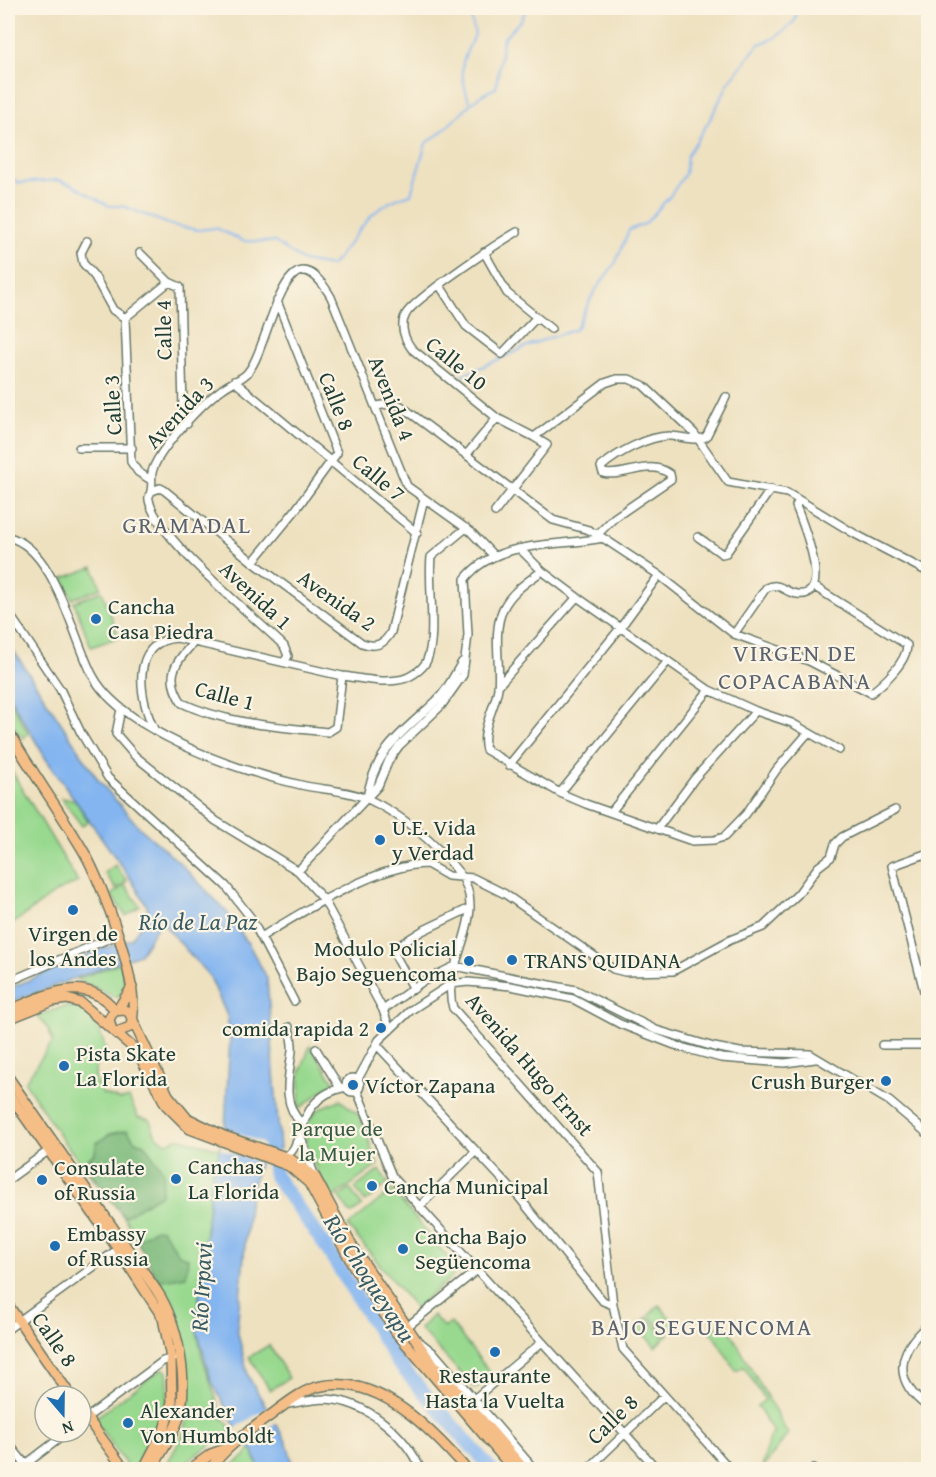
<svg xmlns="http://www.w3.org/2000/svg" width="936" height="1477" font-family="'Gentium Book Plus',serif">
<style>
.green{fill:#98d98f;stroke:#5c8b62;stroke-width:1.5}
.forest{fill:#7ab97a;stroke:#4c7b57;stroke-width:1.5}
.water{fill:#84b5f0;stroke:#527992;stroke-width:1.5}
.pier{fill:#eee1c0}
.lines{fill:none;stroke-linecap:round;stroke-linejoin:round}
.stream{stroke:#84b5f0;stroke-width:2}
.river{stroke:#84b5f0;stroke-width:14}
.minor-casing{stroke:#677665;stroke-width:10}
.major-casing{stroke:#677665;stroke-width:12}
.minor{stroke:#fff;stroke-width:7}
.major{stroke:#f6be87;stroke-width:9}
.poi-dot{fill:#1f6fb2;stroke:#fcf5e5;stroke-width:2}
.labels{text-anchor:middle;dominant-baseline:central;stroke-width:4.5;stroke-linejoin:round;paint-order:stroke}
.street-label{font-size:22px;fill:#1f3d34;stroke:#fcf5e5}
.poi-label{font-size:22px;fill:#1f3d34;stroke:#fcf5e5;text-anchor:start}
.park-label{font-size:22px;fill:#375c46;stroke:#fcf5e5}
.neighbourhood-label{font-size:24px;letter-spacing:1.5px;fill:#5a636e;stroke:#fcf5e5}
.water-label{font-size:24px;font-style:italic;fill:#385b63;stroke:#fcf5e5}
</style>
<rect width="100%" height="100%" fill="#fcf5e5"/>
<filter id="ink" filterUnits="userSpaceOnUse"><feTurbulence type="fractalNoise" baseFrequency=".0167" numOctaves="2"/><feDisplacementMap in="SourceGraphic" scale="12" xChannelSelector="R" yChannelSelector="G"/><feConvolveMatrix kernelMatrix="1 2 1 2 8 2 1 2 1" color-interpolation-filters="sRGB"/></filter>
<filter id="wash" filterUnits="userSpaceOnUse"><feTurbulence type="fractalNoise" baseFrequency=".008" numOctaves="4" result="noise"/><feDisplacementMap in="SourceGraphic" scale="24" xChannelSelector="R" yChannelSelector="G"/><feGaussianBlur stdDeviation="1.35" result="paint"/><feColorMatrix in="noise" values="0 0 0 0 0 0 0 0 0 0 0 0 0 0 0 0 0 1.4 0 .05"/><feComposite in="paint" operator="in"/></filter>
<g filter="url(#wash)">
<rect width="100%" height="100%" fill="#eee1c0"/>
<path class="green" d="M93,567L101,588L72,599L64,578Z
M102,591L119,637L91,647L74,602Z
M8,697L28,733L24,738C9,726 7,715 8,697Z
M8,765L78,882L58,891L8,927Z
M61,798L75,800L88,821L82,826Z
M115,865L127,881L116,889L105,873Z
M125,885L140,906L126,916L111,895Z
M122,962L127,984L117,998L77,979Z
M66,1006C92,1008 100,1028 106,1051C92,1064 92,1079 103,1094L120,1100L129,1098L138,1117L150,1120L155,1134L166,1143L180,1138L220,1149L212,1175L196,1327L202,1356L222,1417L232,1430L176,1469H164L182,1437L190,1412L178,1317L124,1217L61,1138L25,1082L53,1041L48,1029L37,1016Z
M310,1046L334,1082L299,1109L300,1073Z
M340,1100L359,1115L378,1165L333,1198C320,1174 289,1134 318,1110C324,1106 333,1103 340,1100Z
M380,1170L388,1183L365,1202L355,1188Z
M350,1189L362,1206L351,1214L339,1197Z
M392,1190L459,1271L415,1308L348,1226Z
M659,1305L677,1326L667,1336L649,1315Z
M433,1315L444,1328L451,1323L492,1375L475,1389L420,1329Z
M647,1317L665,1337L655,1347L637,1326Z
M725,1322L788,1434L762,1469L769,1438L774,1433L757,1406L765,1400L744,1367L736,1371L710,1330Z
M269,1345L289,1378L270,1390L249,1357Z
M163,1368L167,1372C172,1409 156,1436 138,1469H129L94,1419Z
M251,1447L259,1469L226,1470L245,1456Z"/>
<path class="forest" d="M127,1130L135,1141L144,1144L164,1172L161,1194L124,1217L83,1163L95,1153L96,1143L110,1134Z
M155,1229L162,1230L179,1254L188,1258L186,1276L158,1281L137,1240Z"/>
<path class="water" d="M8,642L99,781L140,828L180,863L226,911L249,945L267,978L280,1149L265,1144L250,1194L237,1329L248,1376L287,1443L294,1469H259L253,1451L235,1426L211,1380L196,1327L212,1175L225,1129L230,1037L227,1016L210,977L161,921L140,954L8,1003V989L96,951L131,939L148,916L147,906L132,881L46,759L8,694Z"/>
<path class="pier" d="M225,1129L280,1149H283L267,1147L261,1163L220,1149Z
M270,1406L278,1421L245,1444L234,1429Z"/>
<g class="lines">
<path class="stream" d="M469,101C459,72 459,63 475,35L472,21L473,8
M8,176L19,183L58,180L73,185L109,206H123L171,225L198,230L216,228L243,241L275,242L303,261L331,266C361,234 365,206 411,194L426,143C454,127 466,99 496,88L503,39L521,20L527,8
M462,376L532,344L576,329L594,292L616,262L629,230L645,224L670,196L685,174L687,156L712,116L729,82L759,44L775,38L794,22L799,8"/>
<path class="river" d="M261,1130L270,1143L275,1176L326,1247L398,1363L492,1470"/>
</g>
</g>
<g filter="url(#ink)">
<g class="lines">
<g class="minor-casing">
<path id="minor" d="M87,241L81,253L83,263L95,277L113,310L125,318
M484,252L507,293L551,329
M140,253L169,282L180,287L183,409L187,424
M440,286L466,326L502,354L536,318
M125,318L131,462L138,472L151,480
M125,318L169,282
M234,381L417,533
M377,406L393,403L401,406L553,520L589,530L603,538L659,575L734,634L809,661L871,693C884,683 907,662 907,645L815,587
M497,418L534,437L605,383L617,379H629L643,385L694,433L728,482L787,493L799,500
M79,448H132
M467,454L497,418L412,349C405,340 399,326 406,314C414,299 498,243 517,232
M152,491L160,488L164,490L253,562L362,643C375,648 384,645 391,632L424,499
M495,512L547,445L534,437
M597,535L614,518L671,479L670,474C649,458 625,478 603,473L601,467C617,453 648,436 669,436C681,436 695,442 706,437L726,397
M8,537C55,547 73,639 93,676C103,695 123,711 142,723C192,754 244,772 301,785C323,790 348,790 368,799C402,815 436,843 459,873C492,915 439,967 453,1008L598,1172L613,1305L623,1349L731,1470
M698,537L722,554L726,553L771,489
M521,550L542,571L577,597L709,690L756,711L792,723L839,750
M253,562L294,512L337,453L277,301
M542,571C527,582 511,592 503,609C492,633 501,663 498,688C495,709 480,729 486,750L560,793L586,804L692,841L714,840L724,837L746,814L777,769L808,733
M8,612L60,689L81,733L108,778L226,886L251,918L294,1001
M734,634L766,588C780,581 785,593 797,594C835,600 802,522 796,506L799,500L855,534L928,572
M284,662L288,656L284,646C254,616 156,538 149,500C148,493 150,497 151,491C153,484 150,476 153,469C161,447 201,404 221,390C228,384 237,381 244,376C270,358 282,213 331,297L407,486L471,532L493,555
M342,676C361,678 378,683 398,680C408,679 423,670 427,660C437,637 428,585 431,557L466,528
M498,686L577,597
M121,709L116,734L135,756L216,821L298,871L324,900L383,1010L390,1030
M155,731C139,700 129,641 177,638L342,676L336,727L328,732C280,727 226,724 182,703C164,676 175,663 194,642
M509,765L621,627L659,575
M560,793L668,661
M367,797C377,746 402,734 436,701C448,690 454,675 462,662
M611,812L709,690
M657,829L695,778L756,711
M298,871L378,786L389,760L399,746L441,706L463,675L468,635L465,579C496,539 557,547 603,538
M261,937C302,912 378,864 427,864L448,876L473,878L505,894L613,969L625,972L673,971L730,940L763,927L798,894L818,867L831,857L835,844L842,837L895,810
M8,982L117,935
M414,989L395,955V948L422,931L470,908
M924,991L892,866L928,853
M383,1010L422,982L455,966L560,987L576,990L656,1030L714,1047L740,1052L810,1054L889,1101L928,1134
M289,1027C290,1034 293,1043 292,1051C289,1077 281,1102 301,1123
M377,1045L518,1196L603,1301L613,1305
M882,1045H928
M316,1049L340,1088
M346 1085a7 7 0 1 1 14 0a7 7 0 1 1-14 0Z
M358,1079L379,1040L411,1010L451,984L468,982L511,986L573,999L620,1024L680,1047L721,1058L785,1063L815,1059
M357,1091L392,1176L658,1470
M300,1135L315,1177
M285,1156C306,1149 293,1097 346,1087
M8,1180L48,1151
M419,1207L475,1152
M388,1312L399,1327L408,1326L477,1270
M928,1325C897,1351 892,1381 928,1407
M8,1329L118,1249
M416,1339L435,1354L535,1470
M474,1399L541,1343
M288,1404C300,1402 314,1399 326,1399C366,1401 405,1434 421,1470
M81,1422L163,1361L174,1358
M8,1443L25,1464
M814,1468L815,1470
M18,1470L68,1432
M587,1470L664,1396"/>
</g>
<g class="major-casing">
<path id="major" d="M8,731C32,772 60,811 84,852C102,883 145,994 130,1027L117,1032
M118,1009L132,987
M8,1011C44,996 85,972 115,1010
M8,1019L53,1001L67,999L81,1003L137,1051L166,1105L190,1129L289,1166L309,1183L354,1267L396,1332L514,1470
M111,1027L109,1019L114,1011L124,1010L129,1012L168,1095L187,1118L224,1136L289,1158L315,1177L351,1244L429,1359L525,1470
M8,1077L157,1291C178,1323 190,1383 178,1420C172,1438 160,1453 152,1470
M8,1093L118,1249L163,1318L171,1358L172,1402L164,1430L143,1470
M8,1305L71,1396
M81,1410L125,1470
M189,1470L211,1454L225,1449
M209,1470C227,1446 247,1432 271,1415C286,1404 303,1389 322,1386C380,1375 433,1431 467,1470"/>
</g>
<use href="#minor" class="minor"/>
<use href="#major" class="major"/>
</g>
</g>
<g class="poi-dot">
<circle cx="96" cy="619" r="6"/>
<circle cx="380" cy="840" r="6"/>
<circle cx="73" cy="910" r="6"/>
<circle cx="512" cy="960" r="6"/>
<circle cx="469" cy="961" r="6"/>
<circle cx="381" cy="1028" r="6"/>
<circle cx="64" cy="1066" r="6"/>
<circle cx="886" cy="1081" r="6"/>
<circle cx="353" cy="1085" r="6"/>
<circle cx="176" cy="1179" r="6"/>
<circle cx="42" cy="1180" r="6"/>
<circle cx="372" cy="1186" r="6"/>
<circle cx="55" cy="1246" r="6"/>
<circle cx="403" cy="1249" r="6"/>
<circle cx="495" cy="1352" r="6"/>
<circle cx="128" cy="1423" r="6"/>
</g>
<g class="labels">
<g class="street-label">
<text transform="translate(163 330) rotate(-91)">Calle 4</text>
<text transform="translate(457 363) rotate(39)">Calle 10</text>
<text transform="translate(392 398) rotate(68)">Avenida 4</text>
<text transform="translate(337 401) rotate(68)">Calle 8</text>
<text transform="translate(112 405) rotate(-93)">Calle 3</text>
<text transform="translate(179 412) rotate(-47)">Avenida 3</text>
<text transform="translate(379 477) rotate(40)">Calle 7</text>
<text transform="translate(256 595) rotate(43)">Avenida 1</text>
<text transform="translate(337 600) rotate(35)">Avenida 2</text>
<text transform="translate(225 695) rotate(15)">Calle 1</text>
<text transform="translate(530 1064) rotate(49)">Avenida Hugo Ernst</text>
<text transform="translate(55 1339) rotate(55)">Calle 8</text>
<text transform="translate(612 1419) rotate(-44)">Calle 8</text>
</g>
<g class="poi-label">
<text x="108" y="606">Cancha<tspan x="108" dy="25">Casa Piedra</tspan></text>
<text x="392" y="827">U.E. Vida<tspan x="392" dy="25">y Verdad</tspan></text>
<text x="73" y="933" text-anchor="middle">Virgen de<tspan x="73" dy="25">los Andes</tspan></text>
<text x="457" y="948" text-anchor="end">Modulo Policial<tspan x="457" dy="25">Bajo Seguencoma</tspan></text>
<text x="524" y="960">TRANS QUIDANA</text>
<text x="369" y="1028" text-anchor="end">comida rapida 2</text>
<text x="76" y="1053">Pista Skate<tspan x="76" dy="25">La Florida</tspan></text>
<text x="874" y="1081" text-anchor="end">Crush Burger</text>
<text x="365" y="1085">Víctor Zapana</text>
<text x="188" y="1166">Canchas<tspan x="188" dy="25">La Florida</tspan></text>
<text x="54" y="1167">Consulate<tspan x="54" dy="25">of Russia</tspan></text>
<text x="384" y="1186">Cancha Municipal</text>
<text x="67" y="1233">Embassy<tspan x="67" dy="25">of Russia</tspan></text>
<text x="415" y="1236">Cancha Bajo<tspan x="415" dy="25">Següencoma</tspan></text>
<text x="495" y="1375" text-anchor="middle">Restaurante<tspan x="495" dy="25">Hasta la Vuelta</tspan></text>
<text x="140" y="1410">Alexander<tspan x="140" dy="25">Von Humboldt</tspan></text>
</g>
<g class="park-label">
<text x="337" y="1128">Parque de<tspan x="337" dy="25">la Mujer</tspan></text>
</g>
<g class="neighbourhood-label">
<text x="187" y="524">GRAMADAL</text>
<text x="795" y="652">VIRGEN DE<tspan x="795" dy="28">COPACABANA</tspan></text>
<text x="702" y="1326">BAJO SEGUENCOMA</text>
</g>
<g class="water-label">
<text x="198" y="921">Río de La Paz</text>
<text transform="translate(370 1278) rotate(57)">Río Choqueyapu</text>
<text transform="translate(201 1287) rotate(-87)">Río Irpavi</text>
</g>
</g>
<rect width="936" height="1477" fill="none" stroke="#fcf5e5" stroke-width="30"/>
<g transform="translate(63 1414) rotate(160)"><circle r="28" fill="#fcf5e5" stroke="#a4ab9e" stroke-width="1.5"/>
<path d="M0-4.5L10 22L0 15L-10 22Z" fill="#1f6fb2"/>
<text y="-9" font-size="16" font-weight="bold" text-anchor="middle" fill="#1f3d34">N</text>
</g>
</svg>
